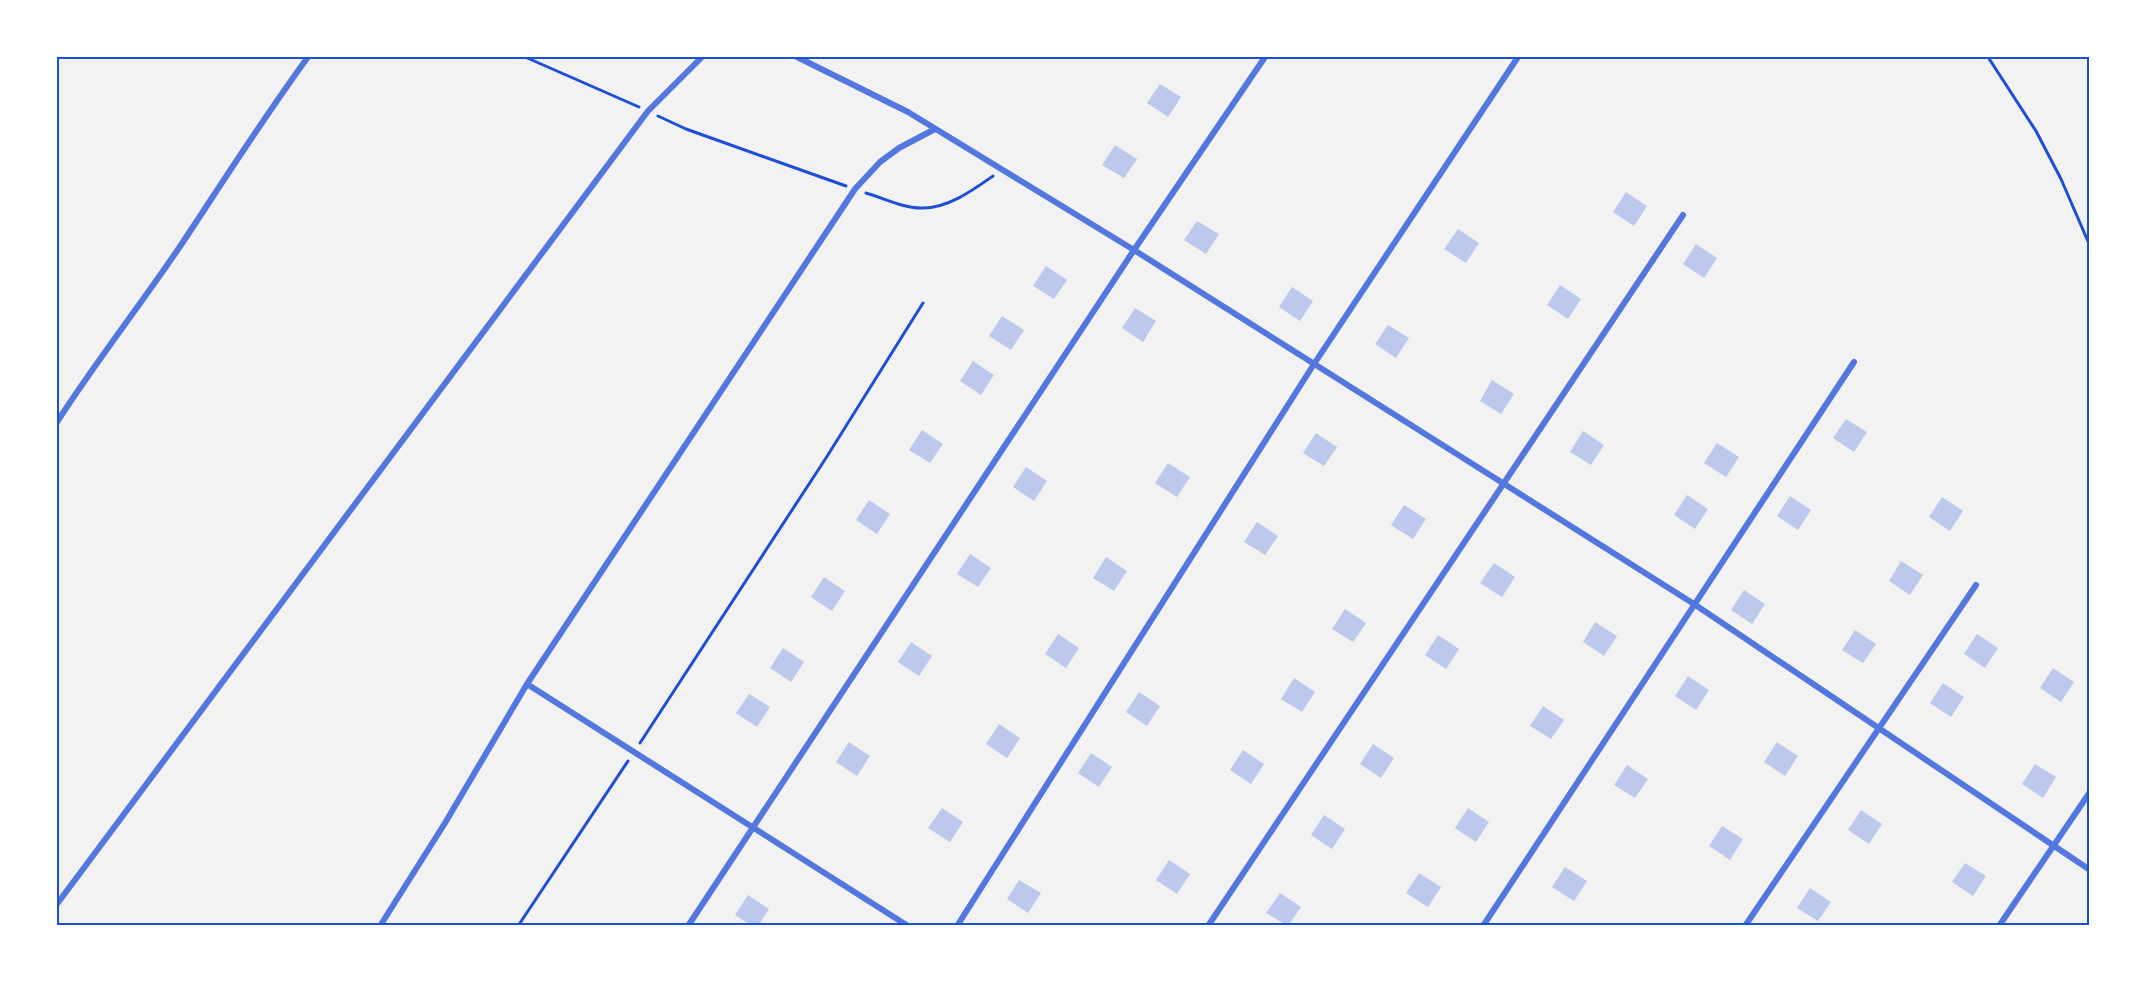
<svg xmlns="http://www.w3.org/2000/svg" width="2147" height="983" font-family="Georgia,serif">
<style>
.building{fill:#bdc9ec}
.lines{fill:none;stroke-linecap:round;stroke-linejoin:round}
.path{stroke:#1d4ed8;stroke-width:3}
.minor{stroke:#5277de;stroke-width:6}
.neatline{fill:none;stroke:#1d4ed8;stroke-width:2}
</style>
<rect width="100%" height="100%" fill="#f2f2f2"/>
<path class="building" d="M1160,84L1181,97L1168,117L1147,103Z
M1115,145L1137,159L1124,178L1102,165Z
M1626,192L1647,206L1634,226L1613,212Z
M1197,221L1219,234L1206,254L1184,240Z
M1458,229L1479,243L1466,263L1444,249Z
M1696,244L1717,258L1704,278L1683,264Z
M1046,266L1067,280L1054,299L1033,286Z
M1560,285L1581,299L1568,319L1547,305Z
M1292,287L1313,301L1300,321L1279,307Z
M1135,308L1156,321L1143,342L1122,328Z
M1002,316L1024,330L1011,350L989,336Z
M1388,325L1409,338L1396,358L1375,344Z
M973,361L994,375L981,395L960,381Z
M1492,380L1514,394L1501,414L1480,401Z
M1846,419L1867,432L1854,452L1833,438Z
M922,430L943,444L930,463L909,450Z
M1583,431L1604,445L1591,465L1570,452Z
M1316,433L1337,447L1324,466L1303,453Z
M1717,443L1739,457L1726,477L1704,463Z
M1168,463L1190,477L1177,497L1155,483Z
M1026,467L1047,481L1034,501L1013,487Z
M1687,495L1708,509L1695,529L1674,515Z
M1790,496L1811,510L1798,530L1777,516Z
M1942,497L1963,511L1950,531L1929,517Z
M869,500L890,514L877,534L856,520Z
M1404,505L1426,519L1413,539L1391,525Z
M1257,522L1278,536L1265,555L1244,542Z
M970,554L991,568L978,587L957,574Z
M1106,557L1127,571L1114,591L1093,578Z
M1901,561L1923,575L1910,595L1889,581Z
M1494,563L1515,577L1502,597L1480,583Z
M824,577L845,591L832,611L811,597Z
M1744,590L1765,604L1752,624L1731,610Z
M1345,609L1366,623L1353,642L1332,629Z
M1595,622L1617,636L1604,656L1583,642Z
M1855,630L1876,644L1863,663L1842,650Z
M1058,634L1079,648L1066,668L1045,654Z
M1977,634L1998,648L1985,668L1964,654Z
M1438,635L1459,649L1446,669L1425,655Z
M911,642L932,656L919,676L898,662Z
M783,648L804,662L791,682L770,668Z
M2053,668L2074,682L2061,702L2040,688Z
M1688,676L1709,690L1696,710L1675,696Z
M1294,678L1315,692L1302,712L1281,699Z
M1943,683L1964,697L1951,717L1930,703Z
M1139,692L1160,706L1147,726L1126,712Z
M749,694L770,707L757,727L736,713Z
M1543,706L1564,720L1551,739L1530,726Z
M999,724L1020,738L1007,758L986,744Z
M849,742L870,756L857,776L836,762Z
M1777,742L1798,756L1785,776L1764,762Z
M1373,744L1394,758L1381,778L1360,764Z
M1243,750L1264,764L1251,784L1230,770Z
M1091,753L1112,767L1099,787L1078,773Z
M2035,764L2056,777L2043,798L2022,784Z
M1627,765L1648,779L1635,798L1614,785Z
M942,808L963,822L950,842L928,828Z
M1468,808L1489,822L1476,842L1455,828Z
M1861,810L1882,824L1869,844L1848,830Z
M1324,815L1345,829L1332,849L1311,835Z
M1722,826L1743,839L1730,860L1709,846Z
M1169,860L1190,874L1177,894L1156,880Z
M1965,863L1986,876L1973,896L1952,882Z
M1565,867L1587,881L1574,901L1552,887Z
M1419,873L1441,887L1428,907L1406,893Z
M1019,880L1041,893L1028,913L1007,899Z
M1810,888L1831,902L1818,921L1797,908Z
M1280,893L1301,907L1288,926L1266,913Z
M748,895L769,909L758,926H752L735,915Z"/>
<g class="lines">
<path class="path" d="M525,57L639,107
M1988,57L2036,131L2061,179L2090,246
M658,116L686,129L846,186
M866,193C883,198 903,208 921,208C947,209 973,190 993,176
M640,743L826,458L923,303
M518,926L628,761"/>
<path class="minor" d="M797,57L908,112L1134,250L1694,604L2090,870
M57,422C97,360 142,303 183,242C224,180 264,117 308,57
M527,684L908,926
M57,904L648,111L702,57
M380,926L445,823L527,684L855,189L880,162L899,148L935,129
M688,926L1134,250L1265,57
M957,926L1314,364L1518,57
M1208,926L1683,215
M1483,926L1854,362
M1745,926L1976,585
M1999,926L2090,792"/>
</g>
<rect width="2147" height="983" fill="none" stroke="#ffffff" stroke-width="117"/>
<rect x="58" y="58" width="2030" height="866" class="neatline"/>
</svg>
